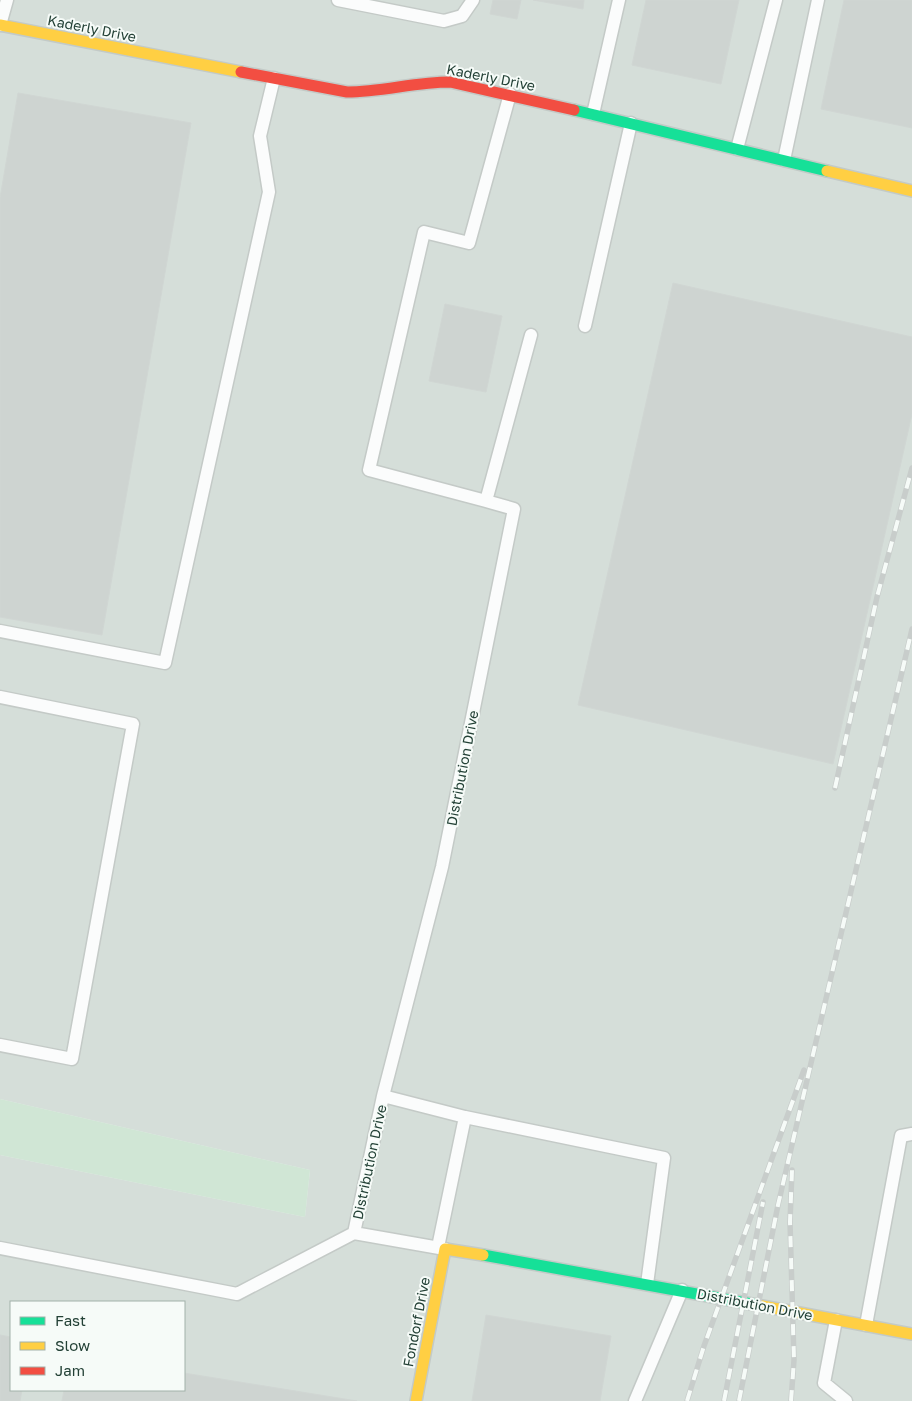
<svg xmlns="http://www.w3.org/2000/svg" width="912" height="1401" font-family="'Golos Text',sans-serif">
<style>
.built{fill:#d5ded9;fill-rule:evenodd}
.green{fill:#d0e6d5}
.building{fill:#ced4d1;stroke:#d0d6d3}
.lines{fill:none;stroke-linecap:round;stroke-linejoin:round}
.lane-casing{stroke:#c4cac7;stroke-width:15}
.fast-casing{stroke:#c3cac7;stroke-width:14}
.slow-casing{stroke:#c3cac7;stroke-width:14}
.jam-casing{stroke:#c3cac7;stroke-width:14}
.lane{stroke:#fbfcfc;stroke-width:12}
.fast{stroke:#16e098;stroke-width:11}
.slow{stroke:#ffcf43;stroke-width:11}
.jam{stroke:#f24e42;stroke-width:11}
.rail-casing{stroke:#c8cdcb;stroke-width:5.5}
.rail{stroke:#f6fbf8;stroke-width:4;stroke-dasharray:11;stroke-linecap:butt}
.labels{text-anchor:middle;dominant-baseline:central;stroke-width:4;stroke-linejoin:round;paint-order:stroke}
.street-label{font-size:14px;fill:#234136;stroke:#f6fbf8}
</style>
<rect width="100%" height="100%" fill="#e7edea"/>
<path class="built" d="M0,0H912V1401H0V1155L305,1217L310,1170L0,1099ZM11,1302H184V1390H11Z"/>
<path class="green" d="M0,1099L310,1170L305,1217L0,1155Z"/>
<path class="building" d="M493,0H521L517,19L490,14Z
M533,0H584L583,9Z
M646,0H739L721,84L632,65Z
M844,0H912V128L821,109Z
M18,93L191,123L102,635L0,617V198Z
M673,283L912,337V414L833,764L578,705Z
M445,304L502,316L486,392L429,381Z
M486,1315L611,1336L600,1401H472Z
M0,1335L11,1337V1390H22L20,1401H0Z
M184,1373L357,1401H62L64,1390H184Z"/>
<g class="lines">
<g class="lane-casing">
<path id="lane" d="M338,0L444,21L462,16L473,0
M0,25L7,0
M593,114L619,0
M737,149L776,0
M784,160L818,0
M585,326L631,123
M486,501L369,470L424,232L469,243L510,94
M0,631L165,663L269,192L260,136L274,78
M0,697L133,724L72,1059L0,1045
M383,1096L465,1117
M354,1233L383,1096L442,867L514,509L486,501L531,335
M354,1233L445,1249
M438,1247L465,1117L664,1158L647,1284
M0,1248L237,1294L354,1233
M836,1320L824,1383L846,1401
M866,1325L901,1136L912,1134
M635,1401L682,1290"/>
</g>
<g class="fast-casing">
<path id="fast" d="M574,110L827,171
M483,1255L757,1305"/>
</g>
<g class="slow-casing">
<path id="slow" d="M0,25L241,72
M827,171L912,191
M757,1305L912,1334
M416,1401L445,1249L483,1255"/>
</g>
<g class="jam-casing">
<path id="jam" d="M241,72L347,92C382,92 415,82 450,82L574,110"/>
</g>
<use href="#lane" class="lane"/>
<use href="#fast" class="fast"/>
<use href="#slow" class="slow"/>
<use href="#jam" class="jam"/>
<g class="rail-casing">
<path id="rail" d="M835,788L877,597L912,468
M687,1401L704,1346L804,1070
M724,1401L763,1202
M739,1401L778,1205L912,629
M791,1401L794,1360L790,1222L792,1170"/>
</g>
<use href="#rail" class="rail"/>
</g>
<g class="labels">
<g class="street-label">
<text transform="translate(92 28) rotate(11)">Kaderly Drive</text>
<text transform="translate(491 77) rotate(11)">Kaderly Drive</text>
<text transform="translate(462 768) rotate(-79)">Distribution Drive</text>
<text transform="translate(369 1162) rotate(-78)">Distribution Drive</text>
<text transform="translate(755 1304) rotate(11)">Distribution Drive</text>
<text transform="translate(416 1322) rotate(-79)">Fondorf Drive</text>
</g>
</g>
<rect x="10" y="1301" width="175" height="90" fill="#f6fbf8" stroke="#a2b1aa"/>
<rect x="20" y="1317" width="25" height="8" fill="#16e098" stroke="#a2b1aa"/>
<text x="55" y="1326" font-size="15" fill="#234136">Fast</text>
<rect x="20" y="1342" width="25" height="8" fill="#ffcf43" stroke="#a2b1aa"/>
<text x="55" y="1351" font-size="15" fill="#234136">Slow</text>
<rect x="20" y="1367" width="25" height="8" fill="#f24e42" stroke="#a2b1aa"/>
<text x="55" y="1376" font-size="15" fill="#234136">Jam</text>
</svg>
